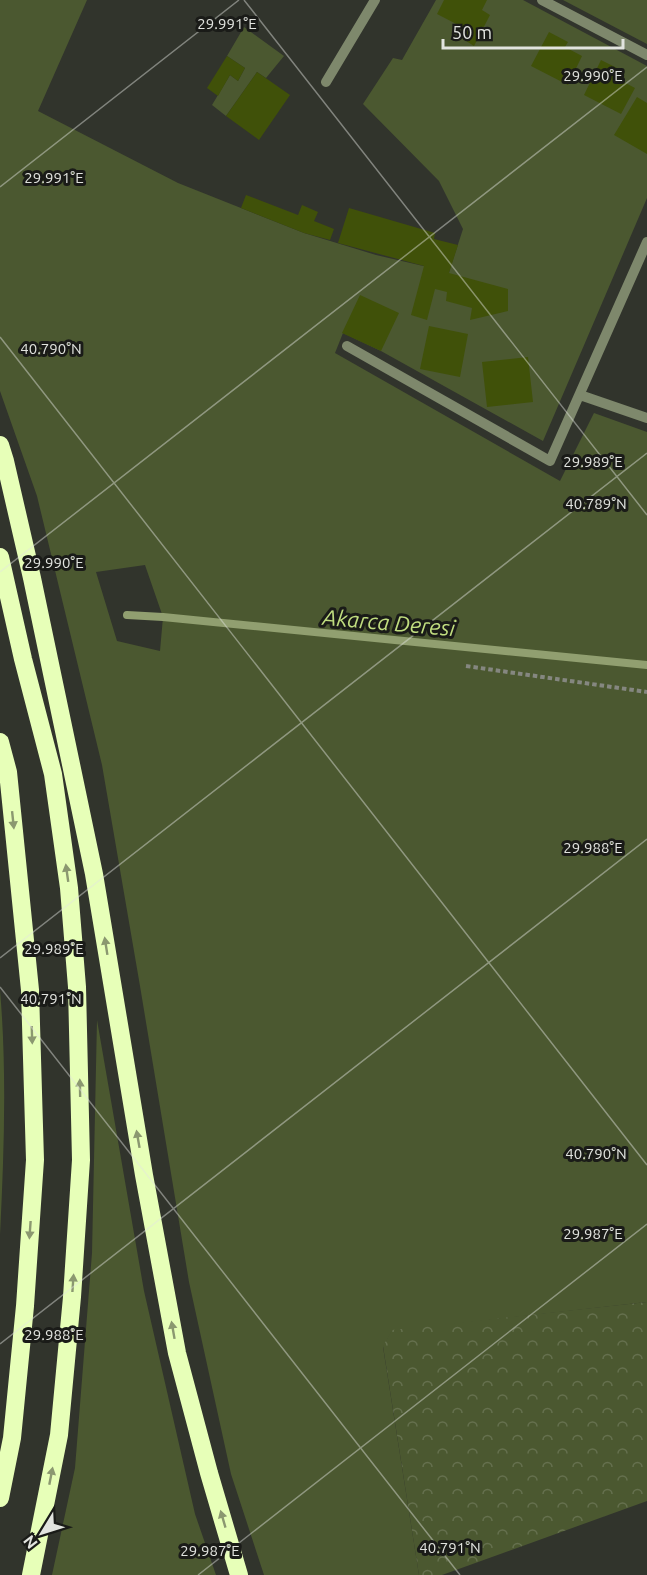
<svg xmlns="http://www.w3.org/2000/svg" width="647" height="1575" font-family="Ubuntu,sans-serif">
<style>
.grass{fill:#4b5830;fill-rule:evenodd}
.forest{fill:url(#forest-crowns)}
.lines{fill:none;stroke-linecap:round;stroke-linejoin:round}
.stream{stroke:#919f70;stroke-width:8}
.building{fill:#405109}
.path{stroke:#858780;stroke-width:4;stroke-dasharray:4.5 3;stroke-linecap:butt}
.lane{stroke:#7e886c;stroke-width:10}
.highway{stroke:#e7ffb8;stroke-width:18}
.oneway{fill:#8b9870}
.ticks{fill:none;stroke:#e2e4df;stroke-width:1.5;stroke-opacity:0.45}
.labels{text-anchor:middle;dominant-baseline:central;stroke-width:6;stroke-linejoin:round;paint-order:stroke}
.water-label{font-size:22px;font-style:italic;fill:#c0dd7f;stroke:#1a1b18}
.ticks-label{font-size:15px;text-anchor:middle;fill:#e2e4df;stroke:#1a1b18;stroke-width:6;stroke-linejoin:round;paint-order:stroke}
</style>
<defs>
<pattern id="forest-crowns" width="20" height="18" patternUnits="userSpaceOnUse" patternTransform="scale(1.5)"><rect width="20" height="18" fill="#4b5830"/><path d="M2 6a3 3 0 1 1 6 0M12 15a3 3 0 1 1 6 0" fill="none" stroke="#65704e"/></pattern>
</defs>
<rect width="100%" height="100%" fill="#31342c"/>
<path class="grass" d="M0,0H87L38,111L178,183L304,233L376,255L449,272L463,229L439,181L363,104L393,58L402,60L436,0H523L647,66V198L543,441L381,351L343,333L335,353L560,481L594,413L647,432V1302L392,1331L383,1347L419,1575H264L231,1474L189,1282L140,986L102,765L37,496L0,391ZM145,565L163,617L160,651L117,641L96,572Z
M563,0H647V44Z
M244,27L284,56L266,78L257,72L226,116L212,105L230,75L238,81L245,68L227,56Z
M0,990C7,1071 4,1154 0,1235Z
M97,1020L144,1291L195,1514L216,1575H52L75,1468L92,1253Z"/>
<path class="forest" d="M647,1302V1501L442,1575H419L383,1346L392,1330Z"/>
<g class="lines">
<path class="stream" d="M127,615L163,617L647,665"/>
</g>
<path class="building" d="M444,0H487L482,10L490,15L474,46L463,39L468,30L437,14Z
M549,32L568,42L565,47L582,56L568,85L531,66Z
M227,56L245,68L238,81L230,75L218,96L207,88Z
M601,60L621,70L616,78L635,88L621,114L584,95Z
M257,72L290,95L259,140L226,116Z
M637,97L647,103V154L614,135Z
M246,195L298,215L302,205L318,212L314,221L334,229L330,240L304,233L241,208Z
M349,208L435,233L434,239L458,245L449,273L508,289V311L470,320L472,308L446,301L447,292L435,289L427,320L411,315L424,266L338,243Z
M360,295L399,313L381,351L342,333Z
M429,326L468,334L460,377L420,369Z
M528,357L533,402L487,407L482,362Z"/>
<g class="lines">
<path class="path" d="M466,666L647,692"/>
<path class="lane" d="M542,0L647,55
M326,82L375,0
M347,346L550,461L647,242
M580,395L647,418"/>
<path class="highway" d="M0,445L5,461L32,578L94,874L144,1175L177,1353L209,1473L239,1575
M0,557L23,659L53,774L69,888L77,987L81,1160L72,1297L59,1435L31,1575
M0,742L8,772L30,990L35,1160L25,1306L12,1438L0,1498"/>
</g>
<defs><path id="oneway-solid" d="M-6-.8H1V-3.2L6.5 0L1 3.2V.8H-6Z" transform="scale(1.5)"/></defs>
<g class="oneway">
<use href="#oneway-solid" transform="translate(13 820) rotate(84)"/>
<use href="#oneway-solid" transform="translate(67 873) rotate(-98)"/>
<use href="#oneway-solid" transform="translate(106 946) rotate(-99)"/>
<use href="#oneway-solid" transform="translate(32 1035) rotate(88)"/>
<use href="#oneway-solid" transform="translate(80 1088) rotate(-91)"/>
<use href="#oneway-solid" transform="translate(138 1139) rotate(-100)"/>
<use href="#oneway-solid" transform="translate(30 1230) rotate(94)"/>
<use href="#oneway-solid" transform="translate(73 1283) rotate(-86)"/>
<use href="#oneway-solid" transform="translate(173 1330) rotate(-100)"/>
<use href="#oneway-solid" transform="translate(51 1476) rotate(-79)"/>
<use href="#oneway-solid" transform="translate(223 1519) rotate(-106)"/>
</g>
<path class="ticks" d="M244,0L647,515M0,187L239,0M0,337L647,1165M0,572L647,67M0,958L647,453M0,987L460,1575M0,1344L647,839M198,1575L647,1224"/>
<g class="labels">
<g class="water-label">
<text transform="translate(389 622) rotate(5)">Akarca Deresi</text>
</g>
</g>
<g class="ticks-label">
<text x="227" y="29">29.991°E</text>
<text x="593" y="81">29.990°E</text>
<text x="54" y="183">29.991°E</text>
<text x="51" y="354">40.790°N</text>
<text x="593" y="467">29.989°E</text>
<text x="596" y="509">40.789°N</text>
<text x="54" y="568">29.990°E</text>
<text x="593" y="853">29.988°E</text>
<text x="54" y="954">29.989°E</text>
<text x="51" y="1004">40.791°N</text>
<text x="596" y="1159">40.790°N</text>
<text x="593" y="1239">29.987°E</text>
<text x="54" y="1340">29.988°E</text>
<text x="450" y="1553">40.791°N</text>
<text x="210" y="1556">29.987°E</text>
</g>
<g transform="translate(42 1533) rotate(232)" stroke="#1a1b18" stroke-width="4.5" paint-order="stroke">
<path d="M0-4.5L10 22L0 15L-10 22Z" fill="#e2e4df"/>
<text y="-9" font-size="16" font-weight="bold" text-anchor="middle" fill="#e2e4df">N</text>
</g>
<path d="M443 39v9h180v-9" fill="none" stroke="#e2e4df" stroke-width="3"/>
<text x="452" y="39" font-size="18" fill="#e2e4df" stroke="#1a1b18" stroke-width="4.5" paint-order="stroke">50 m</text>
</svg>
